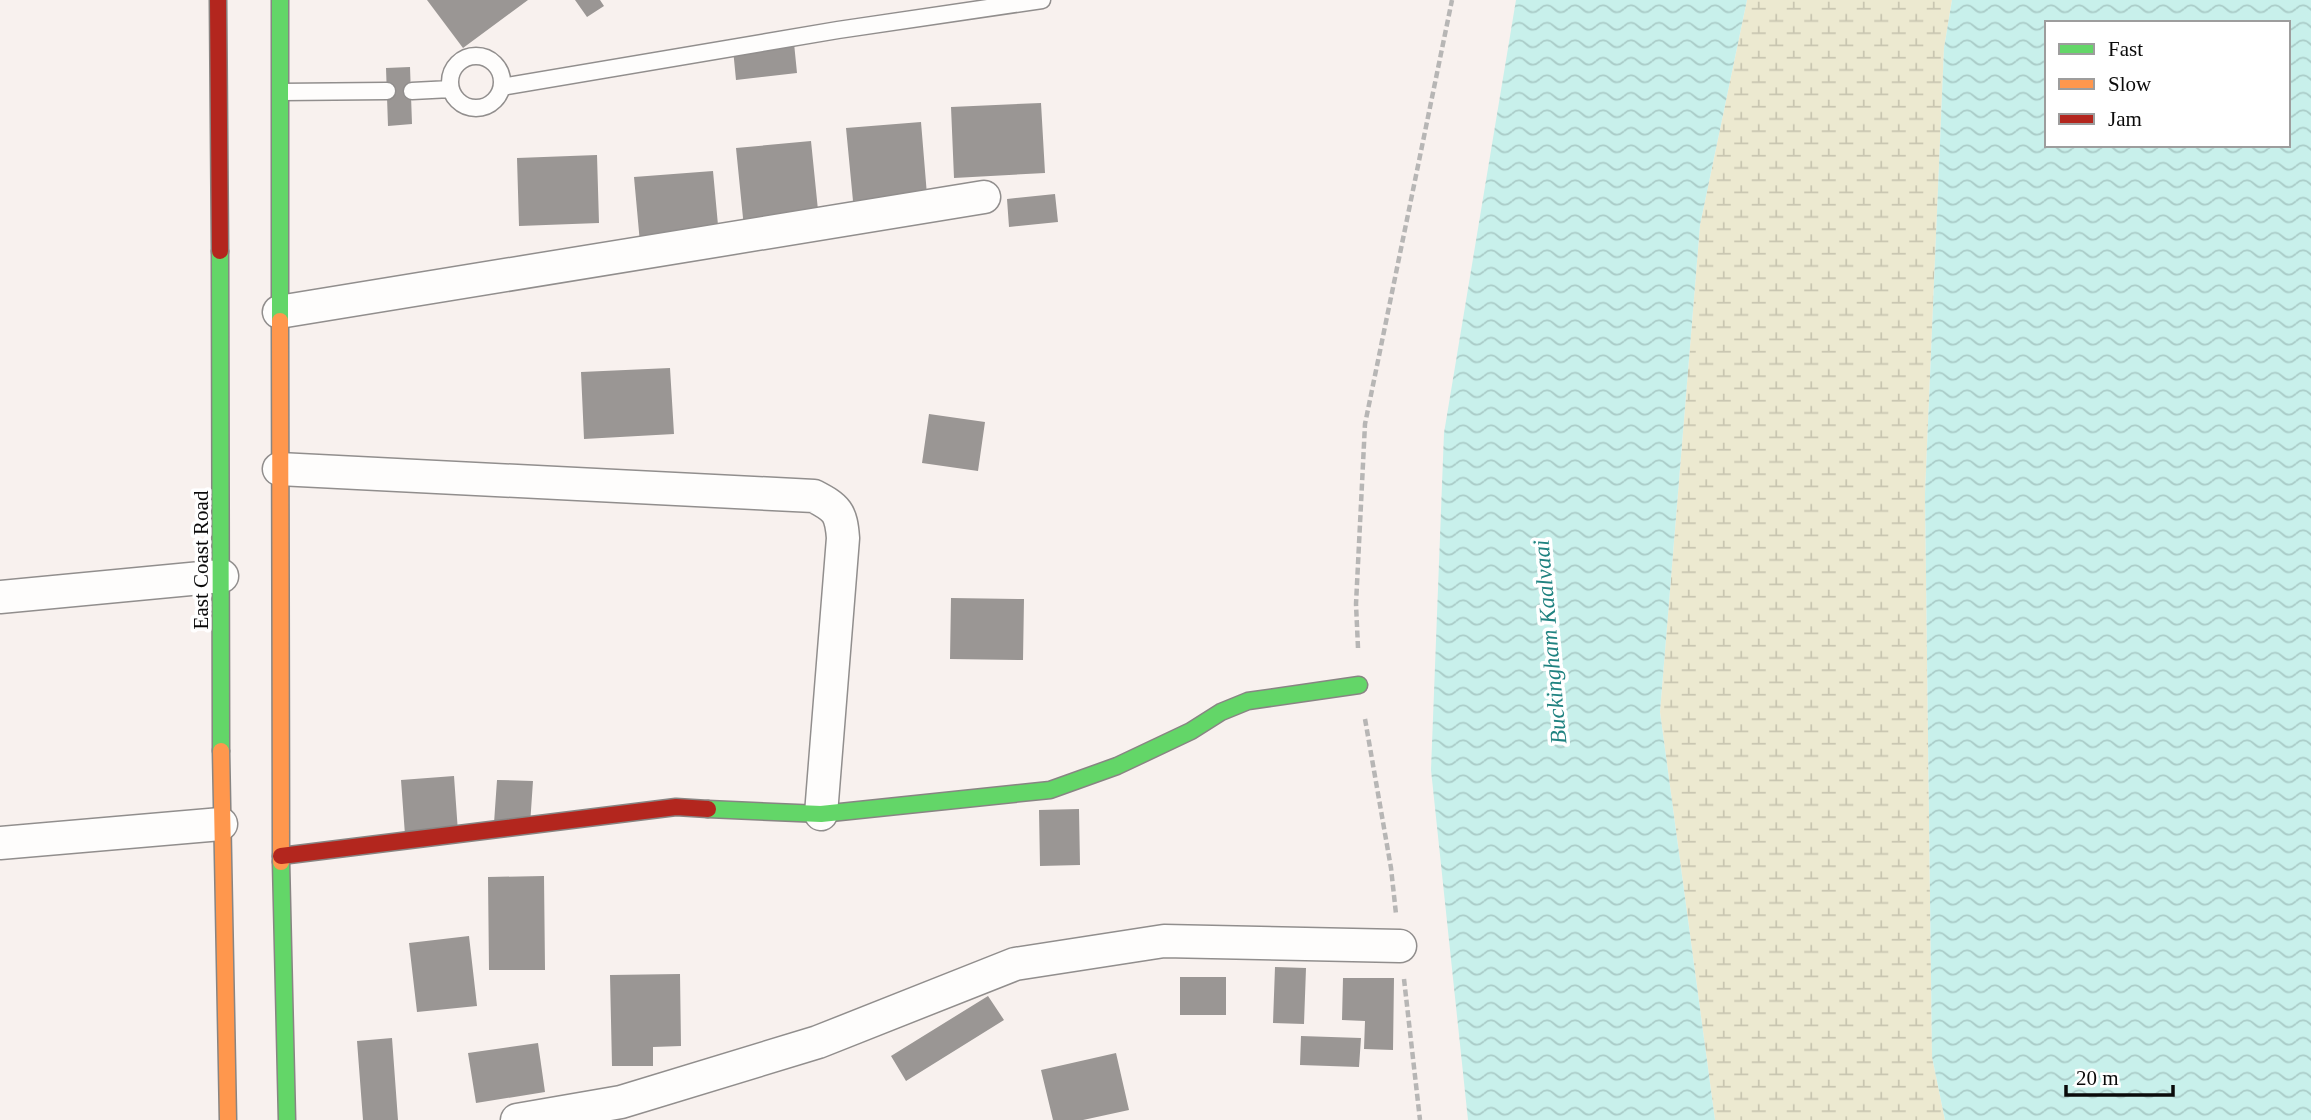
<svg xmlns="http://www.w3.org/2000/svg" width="2311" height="1120" font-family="'Times New Roman',serif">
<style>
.wetland{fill:url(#wetland-marsh)}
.water{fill:url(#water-waves);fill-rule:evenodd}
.building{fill:#9a9694}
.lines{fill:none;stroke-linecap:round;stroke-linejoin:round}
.lane-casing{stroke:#918e8d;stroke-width:19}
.street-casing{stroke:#918e8d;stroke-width:35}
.fast-casing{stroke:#888583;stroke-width:19}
.slow-casing{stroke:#888583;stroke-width:19}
.jam-casing{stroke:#888583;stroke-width:19}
.path{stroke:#b7b6b5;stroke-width:4.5;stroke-dasharray:7 3.5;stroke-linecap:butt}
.lane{stroke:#fefdfc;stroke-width:16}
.street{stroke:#fefdfc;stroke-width:32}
.fast{stroke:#63d668;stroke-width:16}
.slow{stroke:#ff974d;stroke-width:16}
.jam{stroke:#b3261e;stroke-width:16}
.labels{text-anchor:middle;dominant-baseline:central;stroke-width:7;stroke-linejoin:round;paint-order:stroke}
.street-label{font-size:21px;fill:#0a0a0a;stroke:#fff}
.water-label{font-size:23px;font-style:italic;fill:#1f8280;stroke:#fff}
</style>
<defs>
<pattern id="wetland-marsh" width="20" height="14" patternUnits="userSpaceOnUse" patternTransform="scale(1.75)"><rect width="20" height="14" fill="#ece9d0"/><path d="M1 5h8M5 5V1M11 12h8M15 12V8" fill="none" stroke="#c9c6b1"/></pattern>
<pattern id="water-waves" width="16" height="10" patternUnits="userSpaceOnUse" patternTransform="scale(1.75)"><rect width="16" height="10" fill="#c8f0eb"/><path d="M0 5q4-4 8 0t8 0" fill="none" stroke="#aaccc8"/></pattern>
</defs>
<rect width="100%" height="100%" fill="#f8f1ee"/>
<path class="wetland" d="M1747,0H1952L1944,48L1925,494L1932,1057L1945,1120H1715L1660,712L1700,225Z"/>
<path class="water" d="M1516,0H1747L1700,225L1660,712L1715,1120H1468L1431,770L1444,433Z
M1952,0H2311V1120H1945L1932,1057L1925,494L1944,48ZM2047,23H2288V145H2047Z"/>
<path class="building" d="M427,0H528L463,48Z
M575,0H600L604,6L587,17Z
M794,43L797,73L736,80L733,49Z
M410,67L412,124L388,126L386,68Z
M1041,103L1045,173L954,178L951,107Z
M921,122L927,195L853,201L846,128Z
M811,141L819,220L744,228L736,148Z
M597,155L599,223L519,226L517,158Z
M713,171L719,236L640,243L634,177Z
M1055,194L1058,222L1009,227L1007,199Z
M670,368L674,434L584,439L581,372Z
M929,414L985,422L978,471L922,463Z
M951,598L1024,599L1023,660L950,659Z
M454,776L458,832L405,835L401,780Z
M497,780L533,781L530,825L494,823Z
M1079,809L1080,865L1040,866L1039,810Z
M544,876L545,970H489L488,877Z
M469,936L477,1006L417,1012L409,943Z
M1275,967L1306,968L1304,1024L1273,1023Z
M680,974L681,1046L653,1047V1066H612L610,975Z
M1180,977H1226V1015H1180Z
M1343,978H1394L1393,1050L1364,1049L1365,1021L1342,1020Z
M988,996L1004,1020L906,1081L891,1056Z
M1301,1036L1361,1038L1359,1067L1300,1065Z
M392,1038L398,1120H363L357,1041Z
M538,1043L545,1092L476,1103L468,1053Z
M1116,1053L1129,1110L1083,1120H1053L1041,1070Z"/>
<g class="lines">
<g class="lane-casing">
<path id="lane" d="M450 82a26 26 0 1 1 52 0a26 26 0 1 1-52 0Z
M502,87L838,30L1042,0
M412,91L451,89
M281,92L387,91"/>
</g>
<g class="street-casing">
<path id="street" d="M279,312L984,197
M279,469L814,496C837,508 841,512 843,538L821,814
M0,597L222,576
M0,843L221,824
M517,1120L621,1102L818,1042L1015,964L1164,941L1400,946"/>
</g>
<g class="fast-casing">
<path id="fast" d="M280,0V321
M220,251L221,751
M708,809L821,814L1050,790L1117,766L1191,731L1221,712L1248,701L1359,685
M281,862L287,1120"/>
</g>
<g class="slow-casing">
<path id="slow" d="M280,321L281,862
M221,751L228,1120"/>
</g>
<g class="jam-casing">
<path id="jam" d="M218,0L220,251
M281,856L676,807L708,809"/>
</g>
<path class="path" d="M1358,648L1356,604L1365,424L1452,0
M1365,719L1391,868L1396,914
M1404,979L1420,1120"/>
<use href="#lane" class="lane"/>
<use href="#street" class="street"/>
<use href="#fast" class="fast"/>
<use href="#slow" class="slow"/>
<use href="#jam" class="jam"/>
</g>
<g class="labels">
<g class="street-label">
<text transform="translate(201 560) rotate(-90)">East Coast Road</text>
</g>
<g class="water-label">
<text transform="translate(1550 642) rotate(-95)">Buckingham Kaalvaai</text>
</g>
</g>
<rect x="2045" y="21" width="245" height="126" fill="#ffffff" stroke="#9d9d9d" stroke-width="2"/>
<rect x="2059" y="44" width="35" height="10" fill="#63d668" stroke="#9d9d9d" stroke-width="2"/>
<text x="2108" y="56" font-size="21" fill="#0a0a0a">Fast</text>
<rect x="2059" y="79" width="35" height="10" fill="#ff974d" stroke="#9d9d9d" stroke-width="2"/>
<text x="2108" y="91" font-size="21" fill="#0a0a0a">Slow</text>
<rect x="2059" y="114" width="35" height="10" fill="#b3261e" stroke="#9d9d9d" stroke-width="2"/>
<text x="2108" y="126" font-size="21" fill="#0a0a0a">Jam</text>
<path d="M2066 1085v10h107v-10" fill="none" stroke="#0a0a0a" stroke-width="3.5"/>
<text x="2076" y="1085" font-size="21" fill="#0a0a0a" stroke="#ffffff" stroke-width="5" paint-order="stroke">20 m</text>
</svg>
